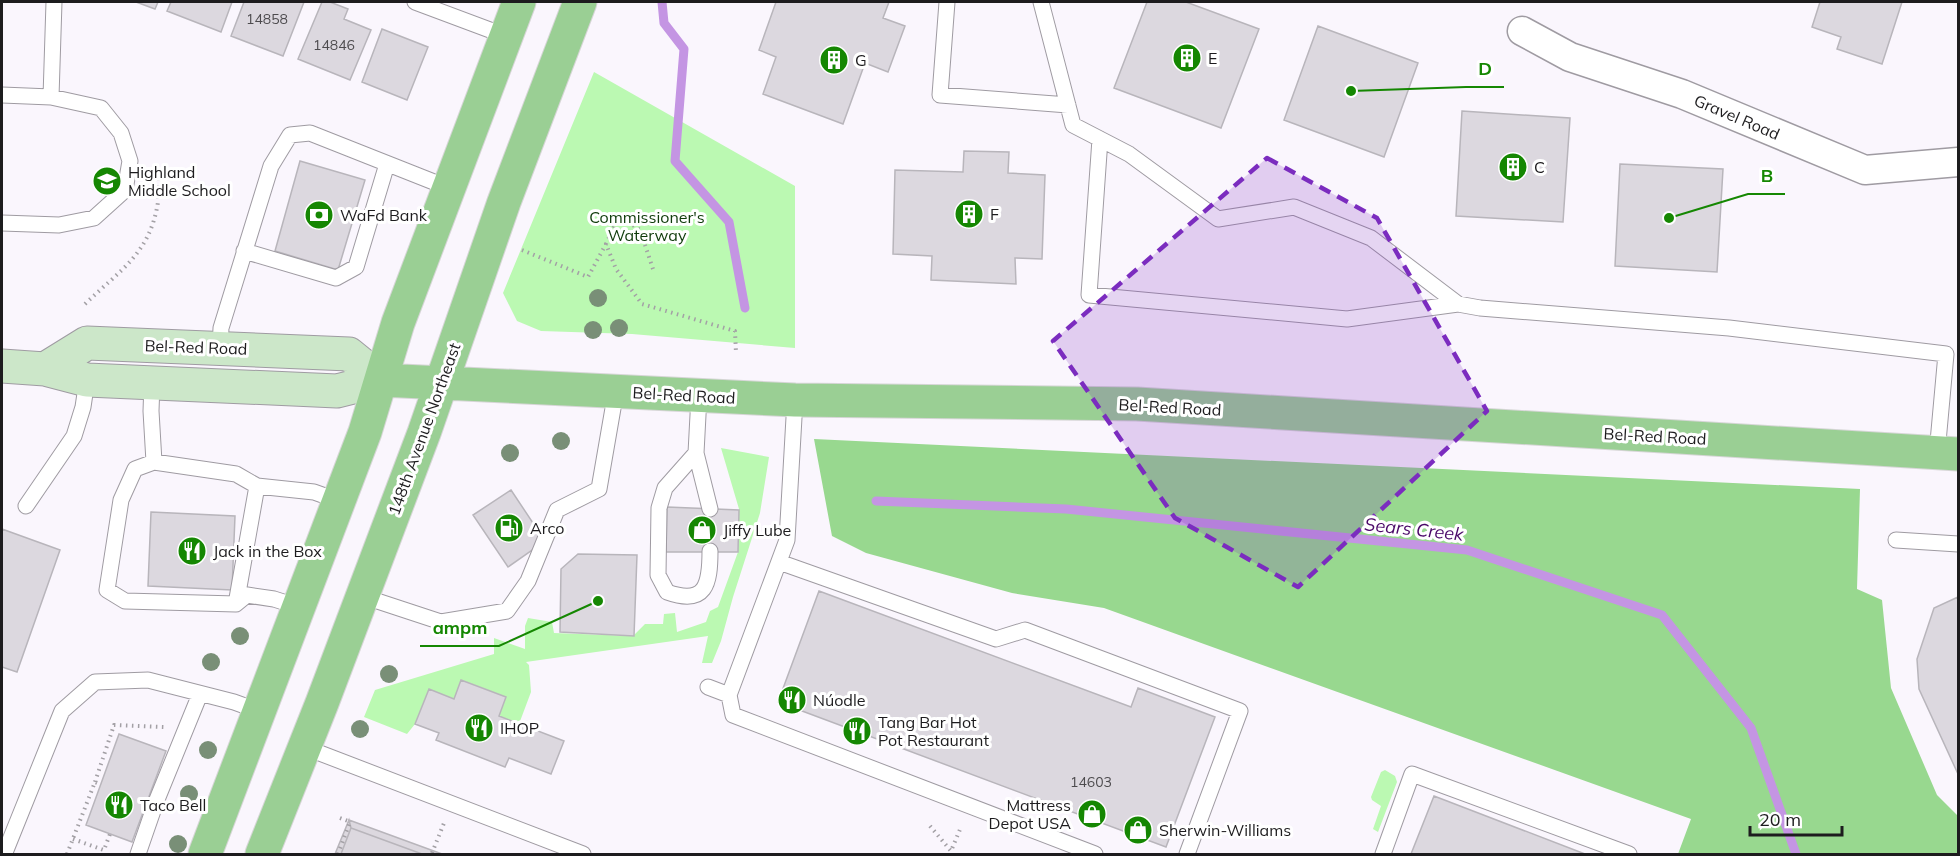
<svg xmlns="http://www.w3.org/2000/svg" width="1960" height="856" font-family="Mulish,sans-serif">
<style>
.green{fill:#bbf9b2}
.forest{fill:#98d88f}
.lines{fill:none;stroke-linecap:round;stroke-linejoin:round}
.stream{stroke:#c495e3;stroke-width:9}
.building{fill:#dcd8df;stroke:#b8b5bb;stroke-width:1.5}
.service-casing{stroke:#9f9ba2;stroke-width:17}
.minor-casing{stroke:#9f9ba2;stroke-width:31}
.secondary-casing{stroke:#9f9ba2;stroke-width:35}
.primary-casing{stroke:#d6d6d6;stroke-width:35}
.path{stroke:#a3a0a5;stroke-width:4;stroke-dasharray:1.5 4.5;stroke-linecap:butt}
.service{stroke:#fff;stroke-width:15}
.minor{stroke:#fff;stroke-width:28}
.secondary{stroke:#cce7c9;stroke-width:33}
.primary{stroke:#9acf94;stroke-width:33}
.tree{fill:#798f77}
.marked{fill:#7b2cbf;fill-opacity:0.2;stroke:#7b2cbf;stroke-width:4.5;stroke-dasharray:12 8;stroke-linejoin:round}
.labels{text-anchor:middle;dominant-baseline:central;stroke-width:6;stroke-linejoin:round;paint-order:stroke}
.number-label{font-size:14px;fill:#4d4b4e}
.poi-label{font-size:16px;fill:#1d1c1e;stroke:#fff;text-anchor:start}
.street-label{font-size:16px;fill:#1d1c1e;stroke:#fff}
.park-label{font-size:16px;fill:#0f3b0a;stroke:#fff}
.water-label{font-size:18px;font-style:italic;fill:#4a0868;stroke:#fff}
.leader{fill:none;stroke:#158702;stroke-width:2}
.callout-dot{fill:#158702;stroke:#fff;stroke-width:2}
.callout-label{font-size:18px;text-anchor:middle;font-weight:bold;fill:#158702;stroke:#fff;stroke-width:6;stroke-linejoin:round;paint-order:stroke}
</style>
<rect width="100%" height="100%" fill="#faf6fd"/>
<path class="green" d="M594,72L795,186V348L632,334L541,331L517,321L503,293Z
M721,448L769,457L760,513L733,597L721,641L712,663H702L708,636L526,662L529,665L531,692L519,724L499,716L506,697L462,680L454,699L429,689L415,724L407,734L364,717L375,690L494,654V638L525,649V626L528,618L552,622L554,633L633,636L645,624H663L664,614L675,613L677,632L706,622L710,611L718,607L738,552L739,509Z
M1385,770L1395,776L1397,782L1378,832L1373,829L1381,806L1372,800L1371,797L1381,772Z"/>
<path class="forest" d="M814,439L1860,489L1857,589L1882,600L1891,688L1937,795L1958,816V854H1678L1691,819L1104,608L1012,593L866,553L832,536Z"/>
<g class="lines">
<path class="stream" d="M662,2L664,23L684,49L675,161L729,222L745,308
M876,501L1066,509L1467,550L1662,615L1751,728L1796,854"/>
</g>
<path class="building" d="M136,2H158L155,9Z
M171,2H232L221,32L167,11Z
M244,2H304L283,56L231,36Z
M322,2H330L348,9L344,19L371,30L350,80L298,59Z
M776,2H889L883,18L905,26L888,72L865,63L843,124L763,94L776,57L759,50Z
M1147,2H1186L1259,29L1221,128L1114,88Z
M1820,2H1902L1882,64L1837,49L1841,37L1812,27Z
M1318,26L1418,63L1384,157L1284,120Z
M382,29L428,47L407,100L362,82Z
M1462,111L1570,118L1563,222L1456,216Z
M964,151L1009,152L1008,173L1045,175L1042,259L1015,258L1016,284L931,280L932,256L893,254L895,170L963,172Z
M300,161L365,180L338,270L275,251Z
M1620,164L1723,169L1717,272L1615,266Z
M511,490L545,541L508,567L473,515Z
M667,507L739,510L738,552H666Z
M151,512L235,516L232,590L148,586Z
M2,529L60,550L17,672L2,667Z
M578,554L637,555L634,636L560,632L561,569Z
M819,591L1131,707L1138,688L1215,717L1166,847L778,702Z
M1958,597V774L1919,689L1917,659L1934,608Z
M461,680L506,697L499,716L564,741L551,774L509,758L505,767L436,740L439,733L415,724L429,689L454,699Z
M119,734L166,751L132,842L86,825Z
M1434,796L1585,854H1411Z
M349,820L442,854H422L351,828Z
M349,820L351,828L341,854H335Z
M351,828L422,854H341Z"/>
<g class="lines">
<g class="service-casing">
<path id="service" d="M415,2L506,36
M947,2L940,95L1068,105
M1041,2L1073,125L1129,154L1218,219L1294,207L1371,238L1458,304L1480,308L1729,328L1946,354L1937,453
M2,95L51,97L101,108L121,133L130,161L125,190L94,218L59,225L2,223
M51,97L54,2
M1100,139L1089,295L1347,319L1458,304
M244,251L336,278L356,267L387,164
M220,348L221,328L271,166L290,135L310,133L449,188
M152,383L151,411L154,462
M696,453L699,396
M26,506L74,436L83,407L87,380
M1896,540L1958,544
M710,551C710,584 706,606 667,592L658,575L659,508L665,488L696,453L710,509
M779,562L996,639L1025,630L1240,711L1187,854
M362,596L441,622L507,611L528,581L557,510L599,489L616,391
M236,604L257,486
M299,607L274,599L247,595L236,604L125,601L107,590L121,500L135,469L154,462L236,474L257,486L314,492L339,501
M708,687L729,695L733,715L1095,854
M729,695L787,540L795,400
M304,747L583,854
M2,851L6,850L62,711L95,682L148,680L234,702L259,711
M138,854L156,802L200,694
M1383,854L1412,774L1629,854"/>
</g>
<g class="minor-casing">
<path id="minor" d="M1522,31L1570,57L1682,94L1865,170L1958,162"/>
</g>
<g class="secondary-casing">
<path id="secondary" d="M2,366L45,369L87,380L337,391L381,380
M45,369L87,343L349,354L381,380"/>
</g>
<g class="primary-casing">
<path id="primary" d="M381,380L795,400L1137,404L1958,454
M205,854L365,432L398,323L519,2
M262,854L322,703L424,433L504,202L580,2"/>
</g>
<path class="path" d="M522,250L588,277L606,244
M653,269L640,230L619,216L606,244L616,269L642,304L735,331L736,353
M85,304C120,270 150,254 158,202C160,190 160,176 153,166
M95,782L114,725L164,727
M340,818L348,821
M930,826L951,851L961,827
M73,839L104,850L110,834
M432,853L444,823
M67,854L95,782L100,784
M338,854L350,822"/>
<use href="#service" class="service"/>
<use href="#minor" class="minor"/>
<use href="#secondary" class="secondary"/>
<use href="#primary" class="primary"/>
</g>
<g class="tree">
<circle cx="598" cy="298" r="9"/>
<circle cx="619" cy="328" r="9"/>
<circle cx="593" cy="330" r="9"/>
<circle cx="561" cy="441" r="9"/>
<circle cx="510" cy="453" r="9"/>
<circle cx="240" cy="636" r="9"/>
<circle cx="211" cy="662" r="9"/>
<circle cx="389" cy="674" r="9"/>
<circle cx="360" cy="729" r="9"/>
<circle cx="208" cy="750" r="9"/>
<circle cx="189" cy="794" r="9"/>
<circle cx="178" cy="844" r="9"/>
</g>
<path class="marked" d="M1267,158L1377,218L1487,411L1298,587L1175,518L1053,341Z"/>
<defs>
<g id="building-disc" transform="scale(1.5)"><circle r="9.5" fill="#158702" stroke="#fff"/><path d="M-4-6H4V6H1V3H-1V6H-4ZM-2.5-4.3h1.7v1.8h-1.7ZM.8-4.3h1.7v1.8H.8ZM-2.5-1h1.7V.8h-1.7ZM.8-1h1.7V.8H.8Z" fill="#fff"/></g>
<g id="school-disc" transform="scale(1.5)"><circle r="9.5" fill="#158702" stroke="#fff"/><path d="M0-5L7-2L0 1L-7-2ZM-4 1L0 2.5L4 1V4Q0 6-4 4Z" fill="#fff"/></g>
<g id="bank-disc" transform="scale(1.5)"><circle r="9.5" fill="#158702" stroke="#fff"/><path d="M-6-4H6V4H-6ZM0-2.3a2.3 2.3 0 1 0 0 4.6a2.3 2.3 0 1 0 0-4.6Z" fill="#fff"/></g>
<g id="fuel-disc" transform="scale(1.5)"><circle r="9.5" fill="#158702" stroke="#fff"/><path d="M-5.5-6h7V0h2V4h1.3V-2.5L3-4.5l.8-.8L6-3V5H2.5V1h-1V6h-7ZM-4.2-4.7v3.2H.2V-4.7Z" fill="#fff"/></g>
<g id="shop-disc" transform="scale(1.5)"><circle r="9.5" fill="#158702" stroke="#fff"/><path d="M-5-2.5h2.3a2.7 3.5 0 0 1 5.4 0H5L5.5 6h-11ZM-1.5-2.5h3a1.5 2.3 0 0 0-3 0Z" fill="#fff"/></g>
<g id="restaurant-disc" transform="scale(1.5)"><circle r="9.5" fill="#158702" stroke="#fff"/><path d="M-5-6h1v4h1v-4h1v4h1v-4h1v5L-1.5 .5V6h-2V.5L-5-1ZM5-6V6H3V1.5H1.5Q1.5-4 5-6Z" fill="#fff"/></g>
</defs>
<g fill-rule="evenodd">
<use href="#building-disc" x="1187" y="58"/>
<use href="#building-disc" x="834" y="60"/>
<use href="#building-disc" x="1513" y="167"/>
<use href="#school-disc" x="107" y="181"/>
<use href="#building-disc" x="969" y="214"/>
<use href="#bank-disc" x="319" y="215"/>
<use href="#fuel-disc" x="509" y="528"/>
<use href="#shop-disc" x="702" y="530"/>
<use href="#restaurant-disc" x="192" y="551"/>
<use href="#restaurant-disc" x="792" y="700"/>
<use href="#restaurant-disc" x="479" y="728"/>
<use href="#restaurant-disc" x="857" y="731"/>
<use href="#restaurant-disc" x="119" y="805"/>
<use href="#shop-disc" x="1092" y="814"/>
<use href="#shop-disc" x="1138" y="830"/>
</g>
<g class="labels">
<g class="number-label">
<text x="267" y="19">14858</text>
<text x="334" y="45">14846</text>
<text x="1091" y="782">14603</text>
</g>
<g class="poi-label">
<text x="1208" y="58">E</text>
<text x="855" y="60">G</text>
<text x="1534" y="167">C</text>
<text x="128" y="172">Highland<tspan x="128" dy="18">Middle School</tspan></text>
<text x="990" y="214">F</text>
<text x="340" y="215">WaFd Bank</text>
<text x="530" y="528">Arco</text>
<text x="723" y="530">Jiffy Lube</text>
<text x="213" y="551">Jack in the Box</text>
<text x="813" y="700">Núodle</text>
<text x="878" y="722">Tang Bar Hot<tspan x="878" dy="18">Pot Restaurant</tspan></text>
<text x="500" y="728">IHOP</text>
<text x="140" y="805">Taco Bell</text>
<text x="1071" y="805" text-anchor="end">Mattress<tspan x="1071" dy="18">Depot USA</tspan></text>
<text x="1159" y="830">Sherwin-Williams</text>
</g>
<g class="street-label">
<text transform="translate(1737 117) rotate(23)">Gravel Road</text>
<text transform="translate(196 347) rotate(2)">Bel-Red Road</text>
<text transform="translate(684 395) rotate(3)">Bel-Red Road</text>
<text transform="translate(1170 407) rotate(3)">Bel-Red Road</text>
<text transform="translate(424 429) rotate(-70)">148th Avenue Northeast</text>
<text transform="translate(1655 436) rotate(3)">Bel-Red Road</text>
</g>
<g class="park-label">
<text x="647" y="217">Commissioner's<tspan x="647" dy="18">Waterway</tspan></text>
</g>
<g class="water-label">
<text transform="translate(1414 529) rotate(6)">Sears Creek</text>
</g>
</g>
<path class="leader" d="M1351 91L1466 87H1504M1669 218L1748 194H1785M598 601L499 646H420"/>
<g class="callout-dot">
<circle cx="1351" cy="91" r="6"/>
<circle cx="1669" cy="218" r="6"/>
<circle cx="598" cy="601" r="6"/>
</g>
<g class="callout-label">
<text x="1485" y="75">D</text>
<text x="1767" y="182">B</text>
<text x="460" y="634">ampm</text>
</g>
<rect width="1960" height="856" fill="none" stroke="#1d1c1e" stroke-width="6"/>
<path d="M1750 826v9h92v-9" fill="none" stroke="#1d1c1e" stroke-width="3"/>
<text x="1759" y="826" font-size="18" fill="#1d1c1e" stroke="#ffffff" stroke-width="4.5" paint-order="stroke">20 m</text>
</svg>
